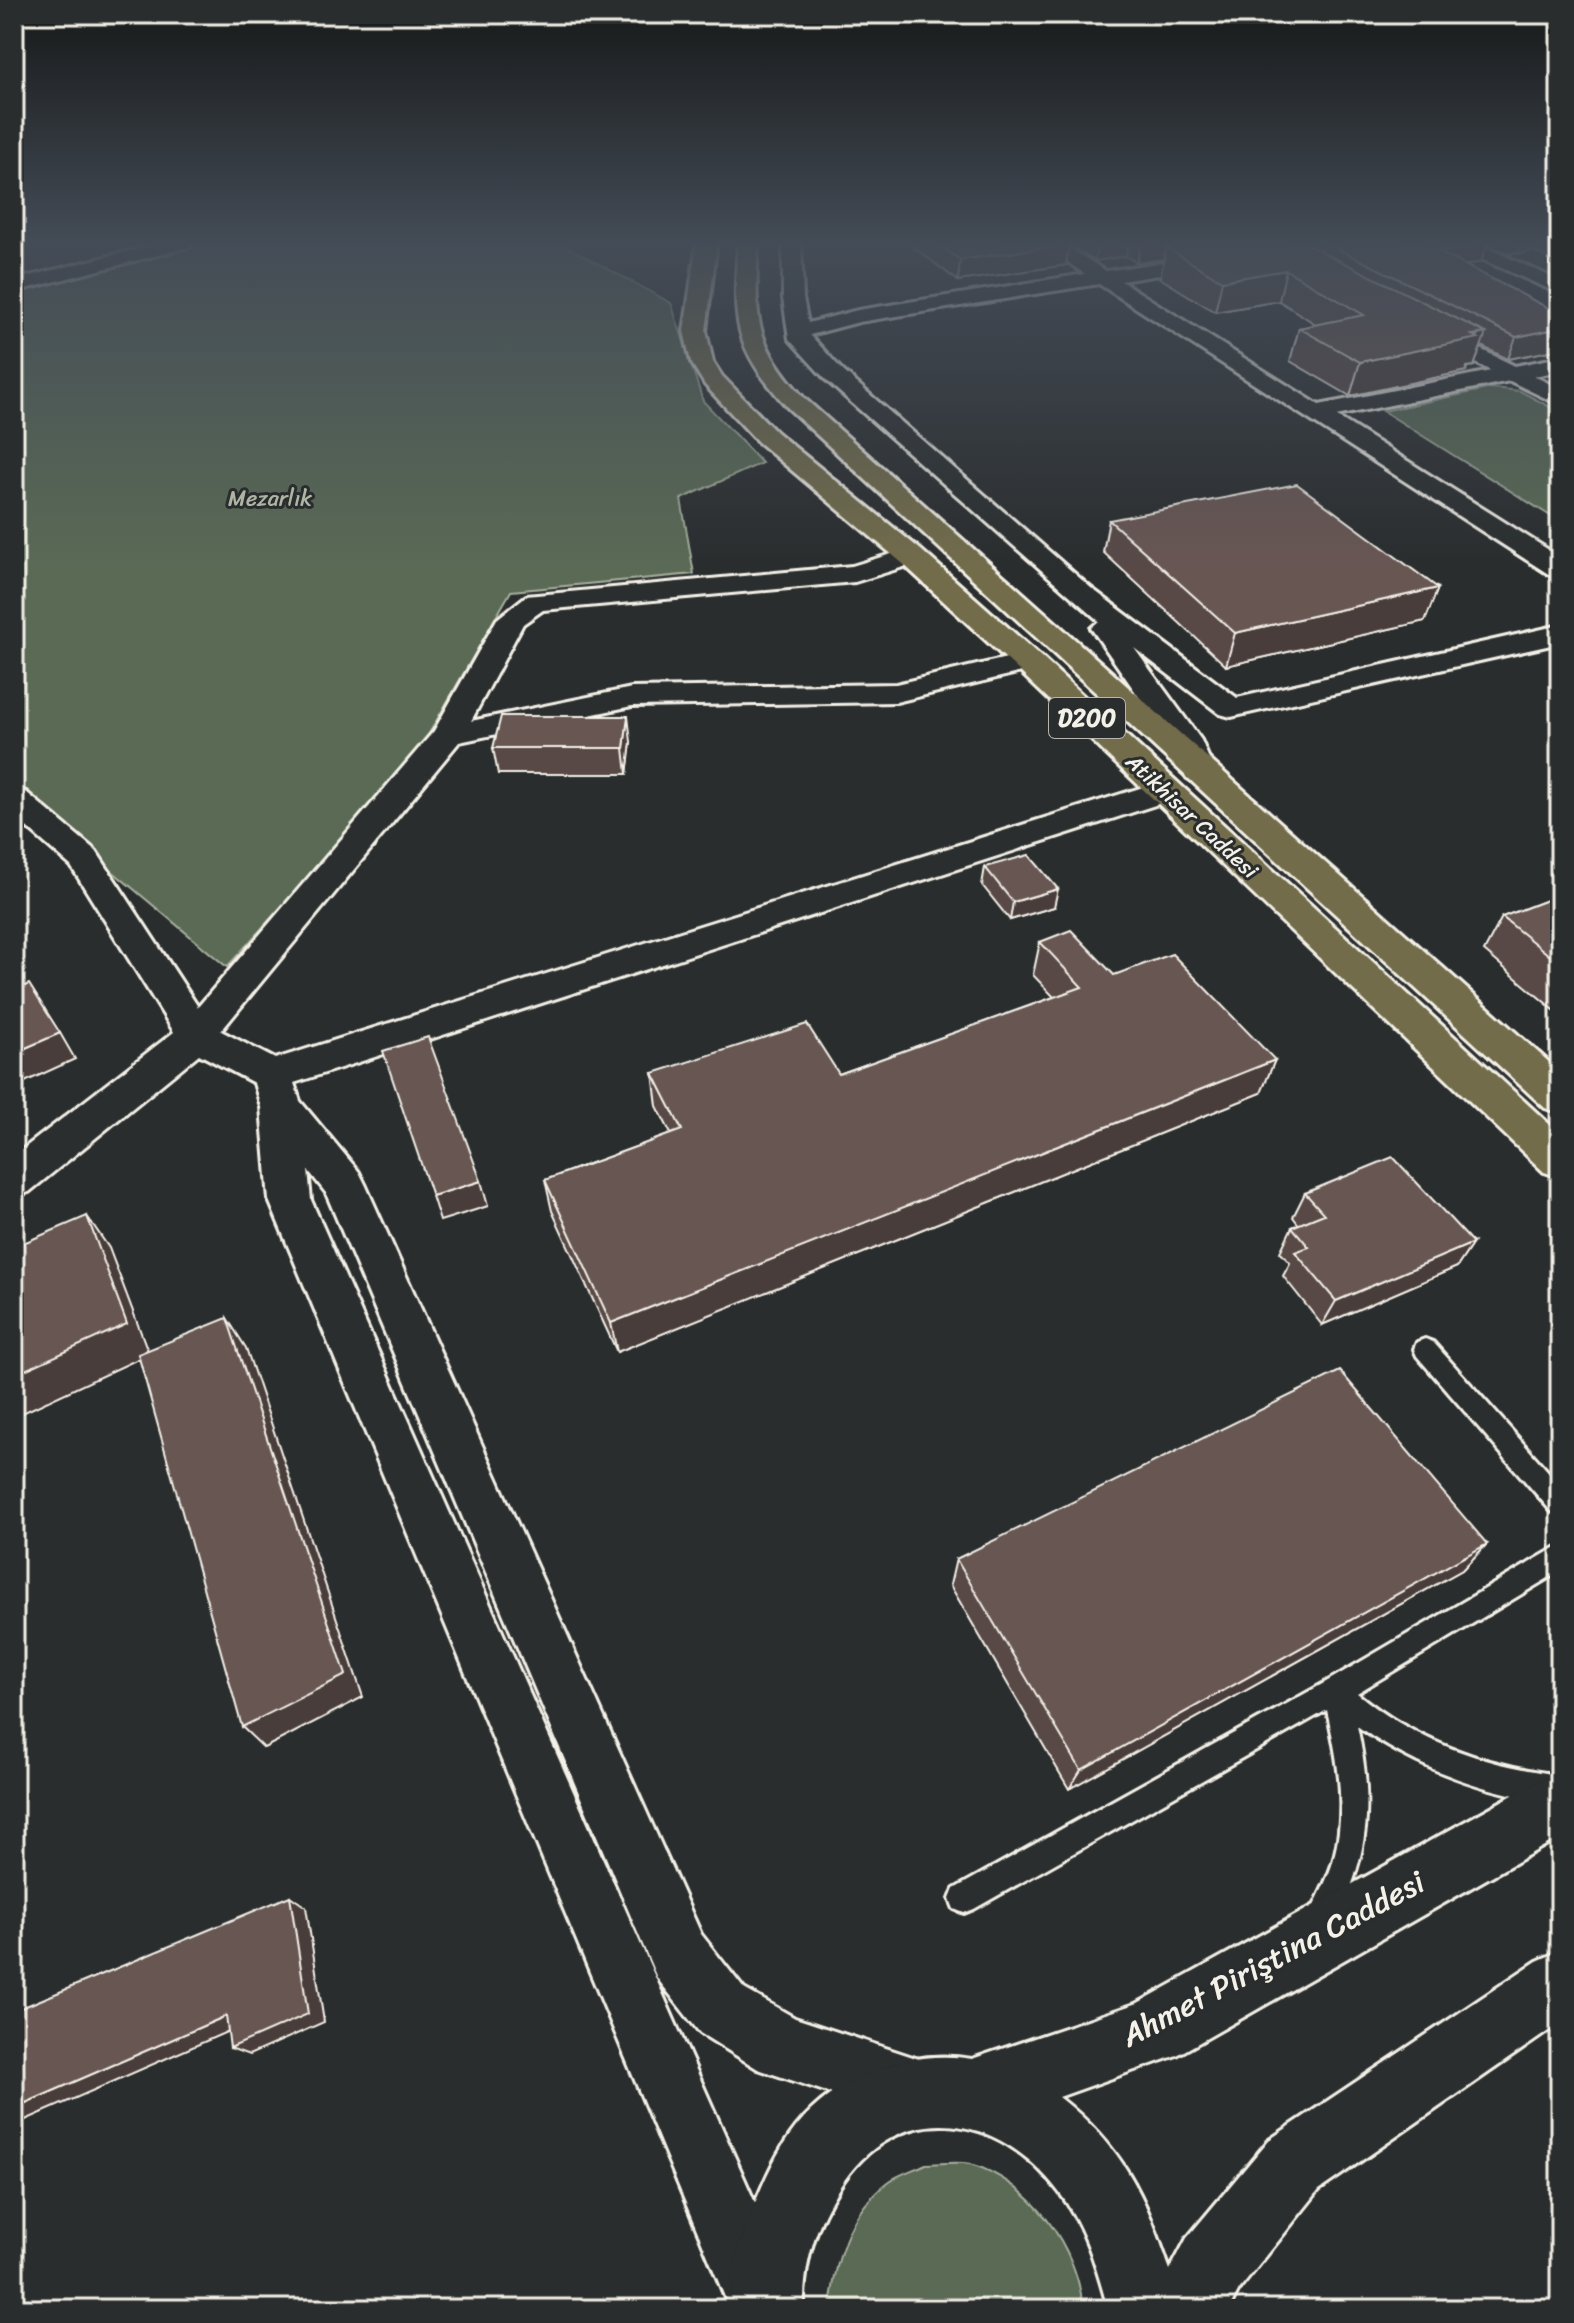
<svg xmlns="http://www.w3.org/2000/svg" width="1574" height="2323" font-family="Sriracha,sans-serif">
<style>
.green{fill:#5a6b54;stroke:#a7ae9e;stroke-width:2}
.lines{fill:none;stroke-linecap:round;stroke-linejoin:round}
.service-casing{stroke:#f4f1e8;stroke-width:6}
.minor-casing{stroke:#f4f1e8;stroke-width:6}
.tertiary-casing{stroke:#f4f1e8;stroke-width:6}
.trunk-casing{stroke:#f4f1e8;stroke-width:6}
.service{fill:#2a2d2e;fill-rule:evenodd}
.minor{fill:#2a2d2e;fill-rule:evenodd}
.tertiary{fill:#2a2d2e;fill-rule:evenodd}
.trunk{fill:#726c4b;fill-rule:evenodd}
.wall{fill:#594a47;stroke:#f4f1e8;stroke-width:2}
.shaded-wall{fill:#493c3a;stroke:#f4f1e8;stroke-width:2}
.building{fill:#685653;stroke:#f4f1e8;stroke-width:2}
.labels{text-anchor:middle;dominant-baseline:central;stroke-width:6;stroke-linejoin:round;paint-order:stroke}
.far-park-label{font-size:22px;fill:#afb5a5;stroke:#2a2d2e}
.far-street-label{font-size:22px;fill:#f4f1e8;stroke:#2a2d2e}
.shield{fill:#2a2d2e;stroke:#b7b6b0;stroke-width:2}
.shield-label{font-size:24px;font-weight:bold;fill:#f4f1e8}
.near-street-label{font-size:32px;fill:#f4f1e8;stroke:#2a2d2e}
</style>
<rect width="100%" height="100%" fill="#2a2d2e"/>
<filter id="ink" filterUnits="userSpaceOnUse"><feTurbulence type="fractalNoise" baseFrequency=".0125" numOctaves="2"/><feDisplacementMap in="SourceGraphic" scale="16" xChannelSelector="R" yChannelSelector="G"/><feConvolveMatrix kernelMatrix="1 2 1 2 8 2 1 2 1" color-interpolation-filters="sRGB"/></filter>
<g filter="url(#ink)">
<path class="green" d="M193,242H558L671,303L703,401L762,463L681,499L694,574L511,591L415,758L227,967L14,789V288Z
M1492,388L1520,391L1560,412V522L1383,411Z
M926,2164C940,2164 957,2161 970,2164C1030,2181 1078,2247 1083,2309H830C835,2262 847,2214 887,2183C898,2174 914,2170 926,2164Z"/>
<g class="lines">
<g class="service-casing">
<path id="service" d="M1425,1339L1433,1342L1560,1485V1514L1551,1511L1417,1356L1414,1349L1417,1342Z
M1560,1545V1571L1357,1693C1416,1742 1484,1765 1560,1775V1803C1486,1793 1418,1770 1357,1726C1374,1804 1369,1853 1335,1925L1325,1930L1315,1925L1310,1915C1318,1896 1329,1878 1334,1858C1347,1809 1338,1759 1327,1710L974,1909L964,1913L954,1909L950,1899L954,1889L1326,1682Z"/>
</g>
<g class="minor-casing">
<path id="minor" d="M164,242H194L192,246L14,292V280Z
M783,242H801L803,298L808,323L858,310L1085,274L1038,242H1059L1106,271L1296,242H1338L1329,248L1121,281L1319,405L1491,371L1419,333L1416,329L1426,323L1515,366L1560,357V371L1534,376L1560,389V405L1510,381L1336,416L1560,557V577L1550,575L1099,284L859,322L810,335L843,371L1091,588L1237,698L1560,625V643L1231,717L1220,714L1134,648L1201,740L1214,771L1209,778L1198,781L1187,778L1169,740L1091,628L1099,621L827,381L789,339L783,298Z
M1450,242H1474L1560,281V294L1452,246Z
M911,548L920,550L924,556L920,562L855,582L543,610L523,624L471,721L632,688L896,684L1028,653L1038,656L1043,662L1038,668L896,702L632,706L459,742L221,1031L275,1059L1153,784L1165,781L1177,784L1181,791L1177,798L294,1083L300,1101L359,1172L365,1184L701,1934L744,1989L795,2018L940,2066L950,2089L940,2112L917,2122L758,2069L700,2033L657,1978L326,1193L308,1170L311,1200L802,2309H730L269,1200L261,1107L254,1083L199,1054L29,1192L14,1197V1156L174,1032L71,866L14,816V789L26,792L96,851L198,1007L434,731L497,619L526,596L852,566Z"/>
</g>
<g class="tertiary-casing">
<path id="tertiary" d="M1560,1773V1837L1177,2055L1059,2097C1124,2148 1144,2194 1170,2270L1187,2238L1269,2140L1537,1961L1560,1951V2023L1319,2190L1239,2290L1229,2309H1108C1097,2268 1085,2226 1059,2192C998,2111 897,2096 839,2188C815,2225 803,2265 804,2309H730C730,2274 740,2240 753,2208C765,2179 777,2151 796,2127C837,2076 910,2048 972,2059L1138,2003L1538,1781Z"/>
</g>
<g class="trunk-casing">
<path id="trunk" d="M697,242H717L706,331L713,362L722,376L776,432L921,550L1039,655L1560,1134V1177L1544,1172L1017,669L901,562L758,442L705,385L691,362L684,331Z
M738,242H758C755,317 752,340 804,398L1560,1072V1113L1545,1108L788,408C732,345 733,323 738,242Z"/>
</g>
<use href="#service" class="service"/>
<use href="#minor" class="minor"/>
<use href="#tertiary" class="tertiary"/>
<use href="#trunk" class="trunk"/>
</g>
<path class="wall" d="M907,242H1302L1321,251L1323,242H1560V264L1533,251L1518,254L1513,252L1512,255L1487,244L1481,262L1466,266L1560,314V349L1508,359L1481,346L1474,366L1467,367L1466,371L1350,396L1290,361L1299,328L1317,325L1279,301L1215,312L1160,278L1164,259L1137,263L1126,256L1095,261L1069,245L1066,265L958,281Z
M1109,520L1438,588L1425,621L1226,666L1103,552Z
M631,742L627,774H498L493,748Z
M985,867L1054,907L1010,920L982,885Z
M1560,895V1015L1484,951L1502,917Z
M1040,942L1114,975L1261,1093L617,1352L552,1211L545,1180L671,1134L657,1106L653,1073L839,1074L1054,997L1033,975Z
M1305,1193L1473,1243L1457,1267L1322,1325L1283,1276L1290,1263L1280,1252L1292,1227L1299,1225L1293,1217Z
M1487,1544L1462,1570L1069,1789L950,1585L956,1559Z"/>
<path class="shaded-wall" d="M1098,242H1128L1126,256L1095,261Z
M1141,242H1248L1166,247L1164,259L1137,263Z
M1488,242L1481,262L1432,273L1439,252Z
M1523,242H1536L1533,251L1518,254Z
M1069,244L1066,265L958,281L960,260Z
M1286,270L1279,301L1215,312L1222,281Z
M1560,328V349L1508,359L1516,337Z
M1486,333L1474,366L1467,367L1466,371L1350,396L1360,362Z
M1438,588L1425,621L1226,666L1235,633Z
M628,716L631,742L627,774L624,748Z
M1058,889L1054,907L1010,920L1013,902Z
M60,1033L75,1059L14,1087V1053Z
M1275,1060L1261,1093L617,1352L611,1323Z
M481,1181L488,1206L440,1221L432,1196Z
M87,1216L109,1248L149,1354L14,1417V1375Z
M1473,1243L1457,1267L1322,1325L1336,1301Z
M227,1318L246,1348L363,1697L264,1748L242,1727Z
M1487,1544L1462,1570L1069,1789L1081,1770Z
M290,1896L306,1907L324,2022L249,2055L230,2048Z
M226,2016L245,2024L14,2125V2108Z"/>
<path class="building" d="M936,242H1066L1069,244L960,260Z
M1201,242H1302L1486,333L1472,335L1478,338L1360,362L1299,328L1364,315L1286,270L1222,281L1166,247Z
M1324,242H1487L1439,252L1560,314V328L1516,337Z
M1297,484L1438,588L1235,633L1109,520Z
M501,716H628L624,748H493Z
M1029,855L1058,889L1013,902L985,867Z
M1560,895V964L1502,917Z
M1071,930L1114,975L1172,954L1275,1060L611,1323L545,1180L682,1130L653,1073L807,1024L839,1074L1082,987L1040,942Z
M29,984L60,1033L14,1053V991Z
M428,1037L481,1181L432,1196L383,1051Z
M1393,1157L1473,1243L1336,1301L1295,1252L1309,1247L1292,1227L1324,1214L1305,1193Z
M87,1216L127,1324L14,1375V1247Z
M227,1318L346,1675L242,1727L138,1354Z
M1340,1371L1487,1544L1081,1770L956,1559Z
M290,1896L308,2014L230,2048L226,2016L14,2108V2011Z"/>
</g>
<linearGradient id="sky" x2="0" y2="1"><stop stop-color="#171919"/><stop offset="0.43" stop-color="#444c57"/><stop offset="1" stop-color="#444c57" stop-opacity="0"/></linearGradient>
<rect width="1574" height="567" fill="url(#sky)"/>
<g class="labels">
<g class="far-park-label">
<text x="270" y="498">Mezarlık</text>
</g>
<g class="far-street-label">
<text transform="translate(1192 816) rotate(43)">Atikhisar Caddesi</text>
</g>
<rect class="shield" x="1049" y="698" width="76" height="40" rx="6"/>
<g class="shield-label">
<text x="1087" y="718">D200</text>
</g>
<g class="near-street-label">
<text transform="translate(1273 1959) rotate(-28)">Ahmet Piriştina Caddesi</text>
</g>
</g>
<rect width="1574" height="2323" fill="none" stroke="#2a2d2e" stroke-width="48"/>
<rect x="24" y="24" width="1526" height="2275" fill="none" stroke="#f4f1e8" stroke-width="3" filter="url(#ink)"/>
</svg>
